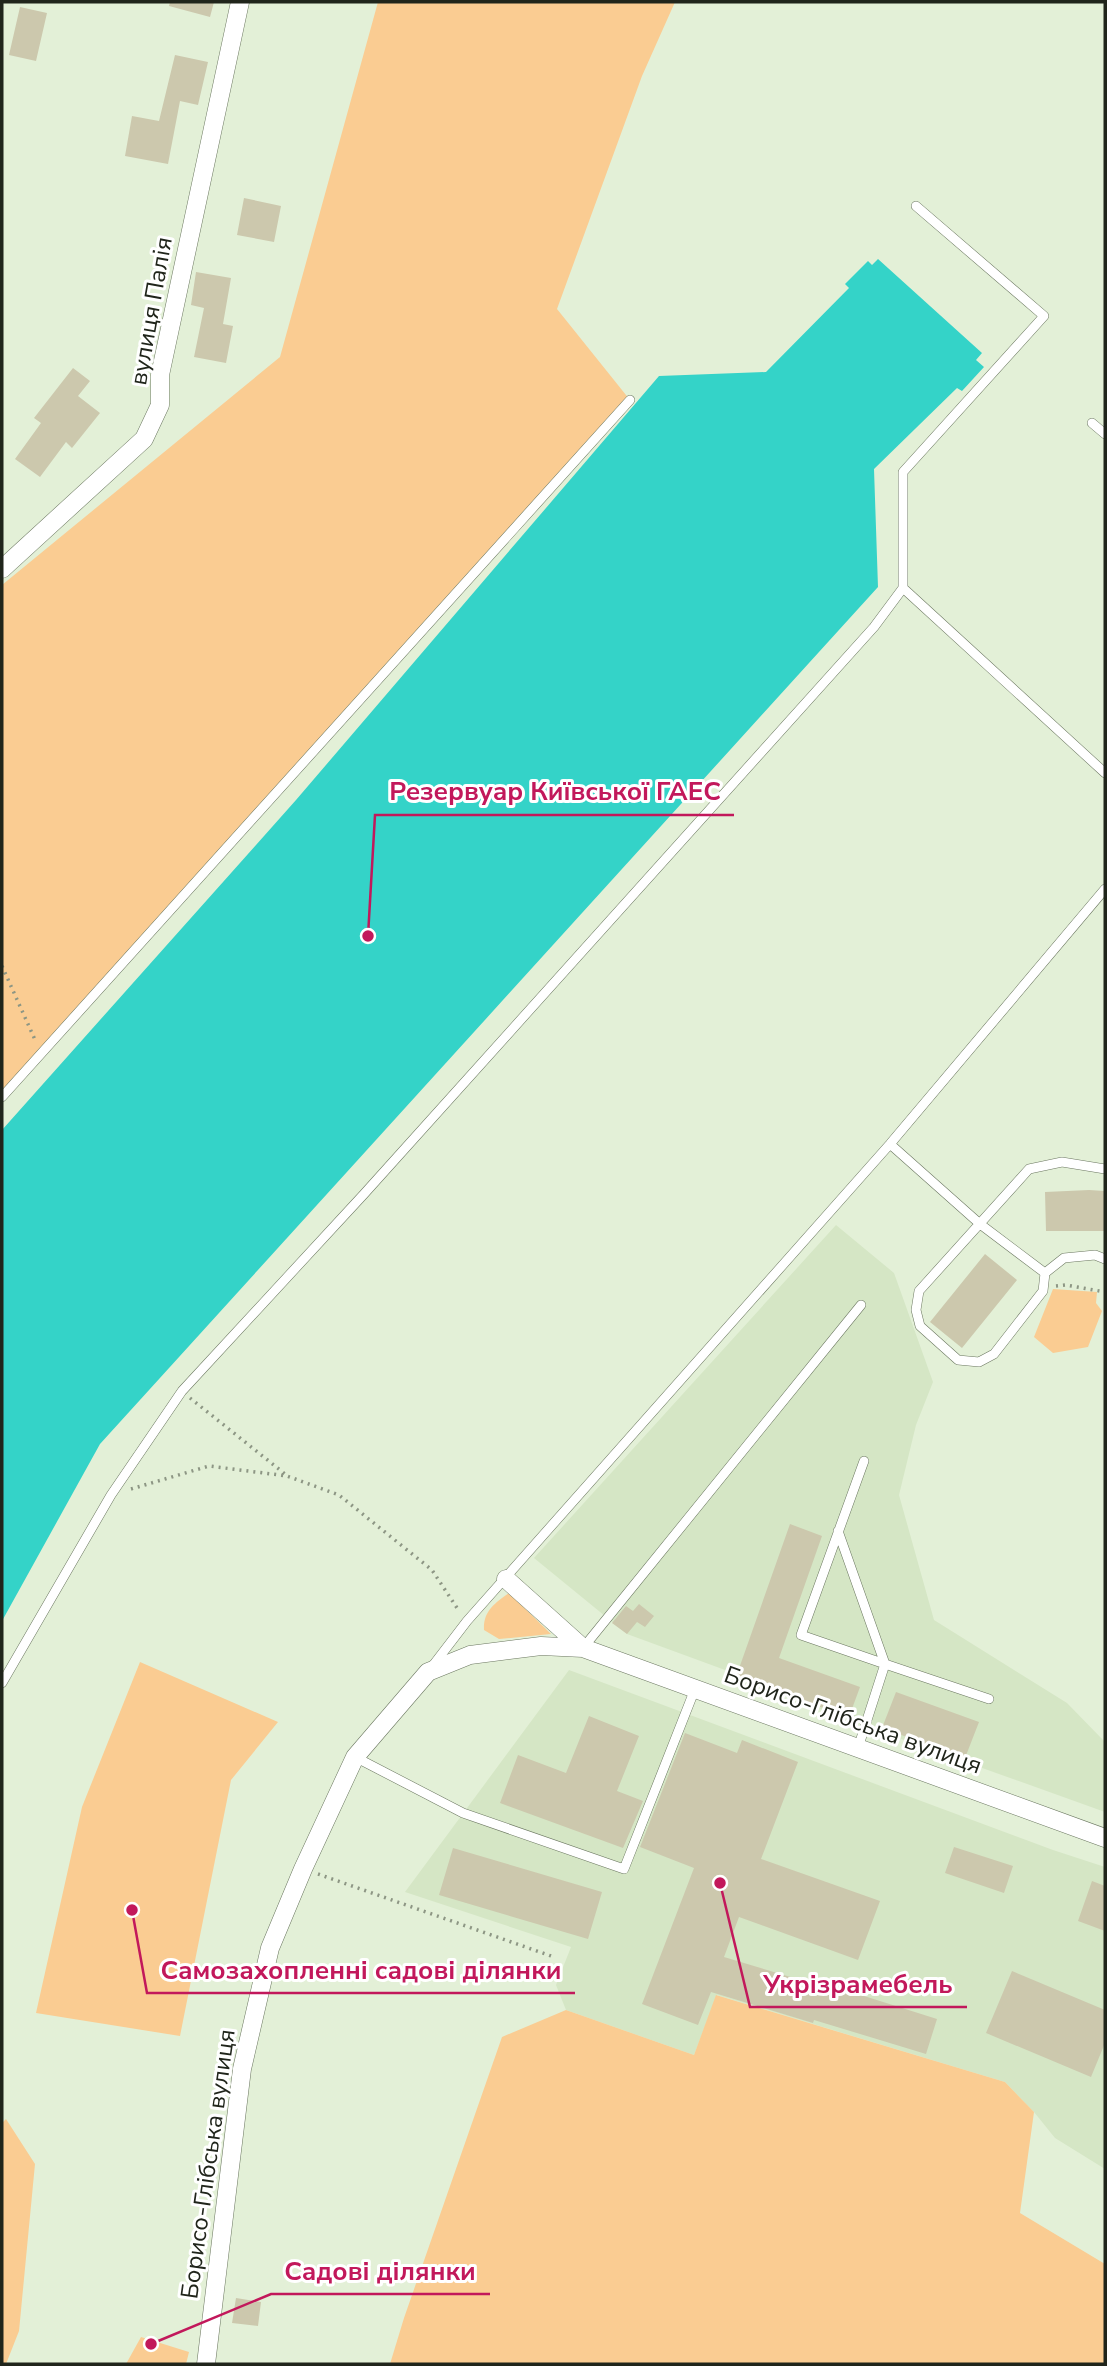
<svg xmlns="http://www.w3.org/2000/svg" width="1107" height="2366" font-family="'Nunito Sans',sans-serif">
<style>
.built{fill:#d5e6c5}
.green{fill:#facc92}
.water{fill:#34d3c8}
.building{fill:#ccc8ad}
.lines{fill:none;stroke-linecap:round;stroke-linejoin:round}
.lane-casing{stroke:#6b7760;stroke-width:10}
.street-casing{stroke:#6b7760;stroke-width:19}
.path{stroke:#8d9684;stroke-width:3.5;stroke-dasharray:2 5;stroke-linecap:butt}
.lane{stroke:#fff;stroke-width:9}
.street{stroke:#fff;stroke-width:18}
.labels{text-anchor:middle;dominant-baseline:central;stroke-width:6;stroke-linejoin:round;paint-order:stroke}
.street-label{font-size:24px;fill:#20251b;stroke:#fff}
.leader{fill:none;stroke:#c2185b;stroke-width:2.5}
.callout-dot{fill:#c2185b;stroke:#fff;stroke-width:2.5}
.callout-label{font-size:26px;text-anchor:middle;font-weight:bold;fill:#c2185b;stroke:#fff;stroke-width:6;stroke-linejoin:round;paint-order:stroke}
</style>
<rect width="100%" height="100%" fill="#e3f0d7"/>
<path class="built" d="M836,1225L894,1273L933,1382L916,1425L899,1495L934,1620L1067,1703L1105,1742V1812L865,1726L736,1677V1674L627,1634L534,1558Z
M569,1670L1053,1850L1105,1867V2169L1055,2138L1034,2112L1005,2082L717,1995L694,2055L566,2010L556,1985L571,1947L405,1892Z"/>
<path class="green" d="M378,2H675L642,76L557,309L630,400L2,1097V585L280,357Z
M1053,1289L1097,1292L1096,1303L1102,1311L1088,1347L1053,1353L1034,1337Z
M509,1593L551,1634L499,1639L484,1630C483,1611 495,1603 509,1593Z
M140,1662L278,1722L231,1780L180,2036L36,2013L82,1807Z
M716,1995L1005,2082L1034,2112L1020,2213L1105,2264V2364H390L404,2318L502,2037L566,2010L694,2055Z
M6,2119L35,2164L19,2331L6,2364H2V2123Z
M141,2337L189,2352L186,2364H126Z"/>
<path class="water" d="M878,259L982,353L976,360L984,367L962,391L957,388L874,469L878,587L100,1444L2,1621V1130L296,800L659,376L766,372L849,288L845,284L868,261L872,265Z"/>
<path class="building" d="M170,2H214L210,17L169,6Z
M20,7L47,13L36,61L9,55Z
M175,55L208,62L198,105L180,101L168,164L125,156L132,116L159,121Z
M244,198L281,206L274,242L237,235Z
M196,272L231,278L223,324L233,326L226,363L194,357L204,308L191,305Z
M73,368L90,381L78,396L100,413L72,448L66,442L40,477L15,459L41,423L34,418Z
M1089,1190L1105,1191V1231H1046L1045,1192Z
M985,1254L1017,1280L962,1348L930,1322Z
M790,1524L822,1536L779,1658L860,1687L849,1717L736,1677Z
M639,1604L654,1616L645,1627L637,1622L627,1634L612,1623L626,1606L633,1611Z
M896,1692L979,1722L965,1758L882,1728Z
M589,1716L639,1736L617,1791L643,1801L623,1848L500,1803L518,1755L566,1773Z
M685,1733L737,1753L742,1740L798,1762L761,1859L880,1901L858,1960L739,1917L724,1957L844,1993L845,1990L937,2019L926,2054L814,2020L813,2023L711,1992L698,2025L642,2004L694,1868L640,1847Z
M954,1847L1013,1866L1004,1893L945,1873Z
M453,1848L602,1892L588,1939L439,1895Z
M1092,1881L1105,1886V1931L1078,1921Z
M1012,1971L1105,2010V2043L1091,2077L986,2033Z
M236,2298L261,2302L258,2326L232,2323Z"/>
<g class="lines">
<g class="lane-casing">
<path id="lane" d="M916,206L1044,316L903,472V588L1105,773
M1092,423L1105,434
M2,1097L630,400
M890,1144L980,1224L1045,1273L1064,1258L1095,1255L1105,1259
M1045,1273L1043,1291L994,1354L979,1362L958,1360L920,1326L916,1310L919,1291L1029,1169L1062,1162L1105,1169
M838,1531L885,1664L989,1699
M583,1648L861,1305
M431,1668L467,1621L890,1144L1105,889
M2,1683L111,1495L182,1391L364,1194L874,627L903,588
M858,1748L885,1664L801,1635L864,1461
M355,1757L463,1813L624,1869L695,1689"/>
</g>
<g class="street-casing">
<path id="street" d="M2,569L144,439L160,405V375L240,2
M506,1579L583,1648
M206,2364L242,2069L270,1948L303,1869L355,1757L428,1672L470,1655L541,1646L583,1648L1105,1838"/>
</g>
<path class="path" d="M2,966L36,1042
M1056,1286L1066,1285L1105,1292
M190,1398L285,1474
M131,1489L209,1466L287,1476L339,1495L432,1570L459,1611
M318,1874L554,1957"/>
<use href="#lane" class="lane"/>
<use href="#street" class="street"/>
</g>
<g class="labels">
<g class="street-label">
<text transform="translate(151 311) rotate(-80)">вулиця Палія</text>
<text transform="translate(853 1720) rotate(20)">Борисо-Глібська вулиця</text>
<text transform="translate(208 2164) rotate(-82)">Борисо-Глібська вулиця</text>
</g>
</g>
<path class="leader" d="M368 936L375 815H734M132 1910L147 1993H575M720 1883L750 2007H967M151 2344L271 2294H490"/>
<g class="callout-dot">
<circle cx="368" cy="936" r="7"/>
<circle cx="132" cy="1910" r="7"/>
<circle cx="720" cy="1883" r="7"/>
<circle cx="151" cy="2344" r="7"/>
</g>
<g class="callout-label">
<text x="555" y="800">Резервуар Київської ГАЕС</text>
<text x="361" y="1979">Самозахопленні садові ділянки</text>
<text x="858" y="1993">Укрізрамебель</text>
<text x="380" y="2280">Садові ділянки</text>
</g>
<rect width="1107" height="2366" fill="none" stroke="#20251b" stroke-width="7"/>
</svg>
